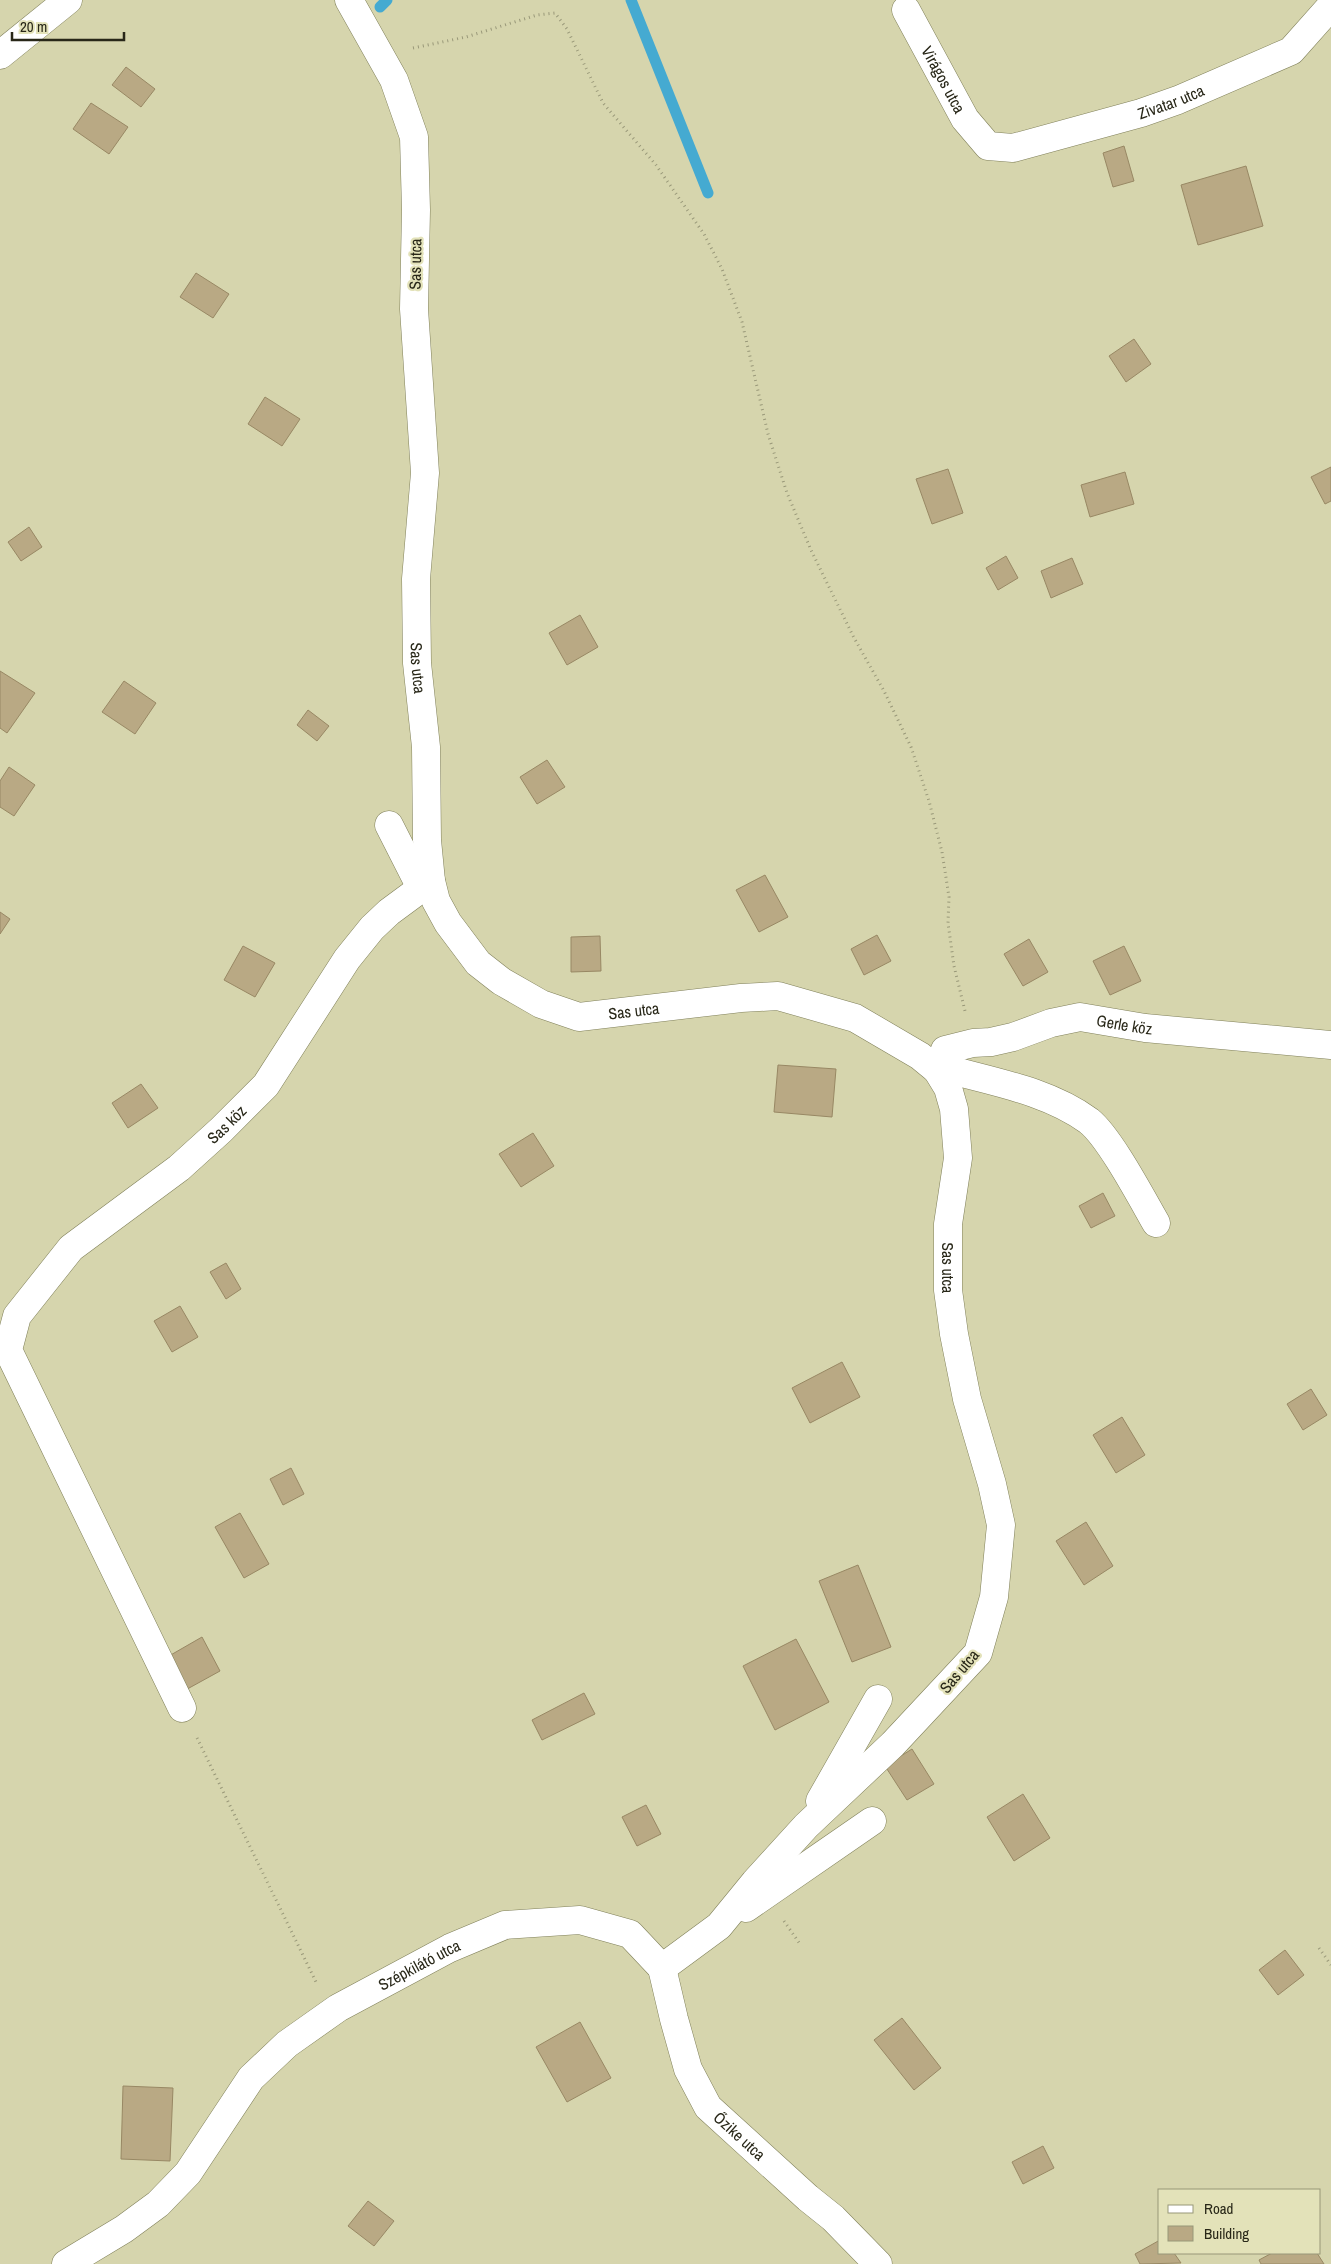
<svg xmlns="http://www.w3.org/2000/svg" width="1331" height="2264" font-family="'Archivo Narrow',sans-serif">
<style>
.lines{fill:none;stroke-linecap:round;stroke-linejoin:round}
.stream{stroke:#45aad1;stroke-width:11}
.building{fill:#b9a984;stroke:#988864}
.minor-casing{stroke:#80805a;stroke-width:29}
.path{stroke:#999879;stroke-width:3;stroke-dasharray:1 4;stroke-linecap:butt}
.minor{stroke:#fff;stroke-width:28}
.labels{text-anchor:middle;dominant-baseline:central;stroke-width:4.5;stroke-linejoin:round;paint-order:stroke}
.street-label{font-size:16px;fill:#282718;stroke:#e3e2b9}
</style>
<rect width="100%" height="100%" fill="#d6d5ad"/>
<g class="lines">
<path class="stream" d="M631,0L708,193
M380,7L387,0"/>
</g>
<path class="building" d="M126,67L155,89L141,107L112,85Z
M91,103L128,127L109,154L73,129Z
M1124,146L1134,181L1113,187L1103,153Z
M1246,166L1263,226L1198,245L1181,185Z
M196,273L229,294L213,318L180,297Z
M1134,339L1151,364L1126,382L1109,356Z
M265,397L300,419L282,446L248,424Z
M1331,467V501L1325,504L1311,477Z
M948,469L963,513L932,524L916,479Z
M1125,472L1134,504L1090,517L1081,485Z
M29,527L42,547L21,561L8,542Z
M1006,556L1018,578L998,590L986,568Z
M1072,558L1083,584L1051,598L1041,571Z
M580,615L598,647L567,665L549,633Z
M0,671L35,693L7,733L0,728Z
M124,681L156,703L135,734L102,712Z
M308,710L329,726L317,741L297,725Z
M547,760L565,787L537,804L520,777Z
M9,767L35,785L14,816L0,807V781Z
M765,875L788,917L759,932L736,890Z
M0,912L10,919L0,934Z
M877,935L891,961L864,975L851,949Z
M600,936L601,971L571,972V937Z
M1029,939L1048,972L1023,986L1004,954Z
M243,946L275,963L255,997L224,980Z
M1124,946L1141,981L1110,995L1093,961Z
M778,1065L836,1069L832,1117L774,1112Z
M141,1084L158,1108L128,1128L112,1103Z
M533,1133L554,1166L521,1187L499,1154Z
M1103,1193L1115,1216L1091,1228L1079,1206Z
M226,1263L241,1289L226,1299L210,1272Z
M180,1306L198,1337L172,1352L154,1321Z
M842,1362L860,1397L810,1423L792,1388Z
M1311,1389L1327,1415L1303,1430L1287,1404Z
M1122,1417L1145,1455L1116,1473L1093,1435Z
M291,1468L304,1494L283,1505L270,1479Z
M240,1513L269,1564L244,1578L215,1527Z
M1086,1522L1113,1566L1084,1585L1056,1541Z
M858,1565L891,1647L852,1662L819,1581Z
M202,1637L220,1671L180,1693L162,1660Z
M796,1639L829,1702L775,1730L743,1666Z
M584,1693L595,1714L542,1740L532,1720Z
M912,1749L934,1784L907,1800L885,1766Z
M1023,1794L1050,1838L1014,1861L987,1817Z
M646,1805L661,1834L637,1846L622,1817Z
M1285,1950L1304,1975L1278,1995L1259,1970Z
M902,2018L941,2068L914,2090L874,2040Z
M580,2022L611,2078L567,2102L536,2047Z
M123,2086L173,2088L170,2161L121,2159Z
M1043,2146L1054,2168L1023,2184L1012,2162Z
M368,2201L394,2221L374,2246L348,2226Z
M1160,2240V2253H1174L1181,2263L1140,2264L1135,2254Z
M1272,2253H1317L1324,2264H1261L1259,2260Z"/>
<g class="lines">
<g class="minor-casing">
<g id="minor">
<path id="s1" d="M349,0L394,80L414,137L416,210L414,309L425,473L416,579L417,663L426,747L427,840L431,881L436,901L448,923L478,963L501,981L541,1004L579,1017L741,998L778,996L855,1018L920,1056L937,1070L948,1088L954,1109L958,1158L948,1224V1290L954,1334L967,1399L992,1484L1001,1525L994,1597L978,1653L893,1744L806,1826L755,1882L719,1926L662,1968"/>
<path id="s2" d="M906,10L965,119L988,146L1013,148L1141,113L1178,100L1291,51L1331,6"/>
<path d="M0,55L68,0"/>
<path d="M389,825L421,888"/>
<path id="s3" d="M1156,1223C1141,1197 1110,1138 1089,1121C1048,1091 994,1082 947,1069L937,1070L945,1050L973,1043L991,1042L1013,1037L1051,1023L1080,1017L1145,1028L1331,1045"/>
<path id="s4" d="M182,1708L8,1350L17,1316L71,1248L179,1168L221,1130L266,1085L347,959L372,928L389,912L431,881"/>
<path d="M820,1801L878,1699"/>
<path d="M746,1908L872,1821"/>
<path id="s5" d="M662,1968L674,2019L688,2069L708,2107L808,2198L833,2218L878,2264"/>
<path id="s6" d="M66,2264L124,2229L158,2204L188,2173L251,2078L287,2044L338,2008L450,1948L505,1925L580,1920L630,1934L662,1968"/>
</g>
</g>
<path class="path" d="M413,48L466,37L537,15L555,13L567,29L603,103L656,165L704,234L722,269L742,322L768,434L787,493L811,550L853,636L884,691L911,747L929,801L942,852L949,897L948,923L954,966L965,1011
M197,1738L317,1984
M784,1921L800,1944
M1319,1948L1331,1965"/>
<use href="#minor" class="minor"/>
</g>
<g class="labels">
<g class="street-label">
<text stroke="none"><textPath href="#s2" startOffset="79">Virágos utca</textPath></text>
<text stroke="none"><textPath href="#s2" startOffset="349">Zivatar utca</textPath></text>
<text transform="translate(415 264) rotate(-89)">Sas utca</text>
<text stroke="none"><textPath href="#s1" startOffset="684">Sas utca</textPath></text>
<text stroke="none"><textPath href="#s1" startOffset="1164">Sas utca</textPath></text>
<text stroke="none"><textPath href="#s3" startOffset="491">Gerle köz</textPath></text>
<text stroke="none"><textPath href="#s4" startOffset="719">Sas köz</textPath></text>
<text stroke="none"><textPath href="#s1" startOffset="1689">Sas utca</textPath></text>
<text transform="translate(959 1671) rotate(-50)">Sas utca</text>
<text stroke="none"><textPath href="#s6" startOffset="471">Szépkilátó utca</textPath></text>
<text stroke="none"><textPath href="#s5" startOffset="190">Őzike utca</textPath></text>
</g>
</g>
<rect x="1158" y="2189" width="162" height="65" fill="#e3e2b9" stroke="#989779"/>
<rect x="1168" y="2205" width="25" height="8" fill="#ffffff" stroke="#989779"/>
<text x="1204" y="2214" font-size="15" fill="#282718">Road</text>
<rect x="1168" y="2226" width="25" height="15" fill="#b9a984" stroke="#989779"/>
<text x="1204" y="2239" font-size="15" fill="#282718">Building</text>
<path d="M12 32v8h112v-8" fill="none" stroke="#282718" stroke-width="2.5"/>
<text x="20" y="32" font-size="15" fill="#282718" stroke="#e3e2b9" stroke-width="4" paint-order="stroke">20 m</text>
</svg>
